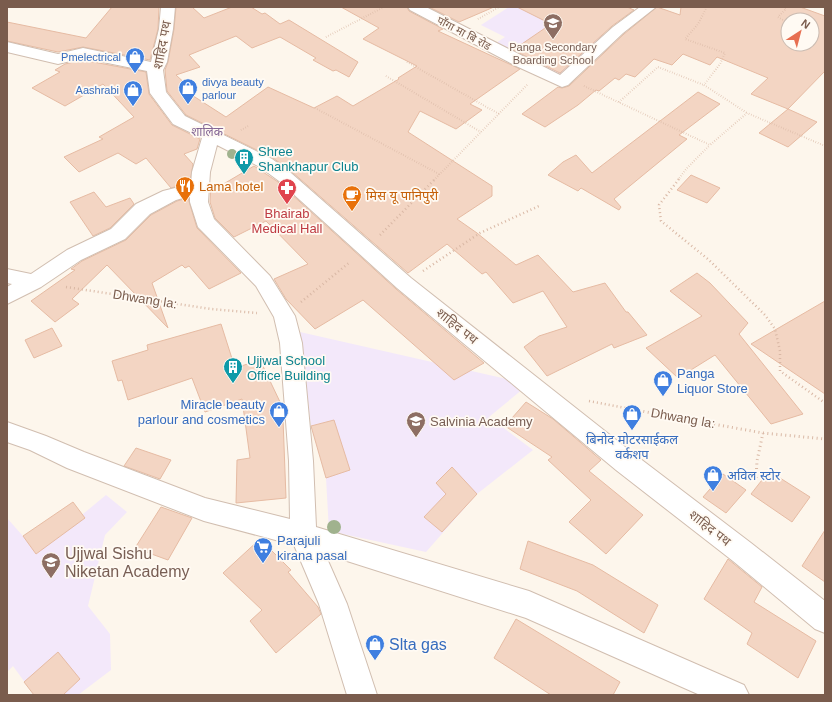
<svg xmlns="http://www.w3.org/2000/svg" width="832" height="702" font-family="Helvetica,'Noto Sans Devanagari',sans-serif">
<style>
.education{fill:#f3e8fa}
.building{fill:#f3d5c3;stroke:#e6bba3;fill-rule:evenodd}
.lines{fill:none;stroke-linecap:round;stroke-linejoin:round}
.minor-casing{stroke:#d1beb0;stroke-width:2}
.path-far2{stroke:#d9b8a5;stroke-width:2;stroke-dasharray:0.5 2;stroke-linecap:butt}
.path-far1{stroke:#d9b8a5;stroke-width:2.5;stroke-dasharray:1 3;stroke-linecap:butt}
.path{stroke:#d9b8a5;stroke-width:3;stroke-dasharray:1 3.5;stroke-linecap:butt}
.minor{fill:#fff;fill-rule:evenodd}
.tree{fill:#a0b28e}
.labels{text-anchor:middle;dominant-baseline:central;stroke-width:3.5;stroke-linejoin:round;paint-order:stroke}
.far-street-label{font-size:11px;fill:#7a5c4d;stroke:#fffaf3}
.far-education-label{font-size:11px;fill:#785e54;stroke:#fffaf3}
.far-shop-label{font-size:11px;fill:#366cbe;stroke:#fffaf3;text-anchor:end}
.far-neighbourhood-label{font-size:12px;fill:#846695;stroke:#fffaf3}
.street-label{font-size:13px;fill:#7a5c4d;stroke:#fffaf3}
.culture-label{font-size:13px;fill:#0d838f;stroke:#fffaf3;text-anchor:start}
.food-label{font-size:13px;fill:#c56008;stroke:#fffaf3;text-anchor:start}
.health-label{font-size:13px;fill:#be3a42;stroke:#fffaf3}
.shop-label{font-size:13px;fill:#366cbe;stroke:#fffaf3;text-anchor:start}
.education-label{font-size:13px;fill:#785e54;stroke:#fffaf3;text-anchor:start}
.near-education-label{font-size:16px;fill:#785e54;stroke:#fffaf3;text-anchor:start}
.near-shop-label{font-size:16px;fill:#366cbe;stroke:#fffaf3;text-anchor:start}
</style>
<rect width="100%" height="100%" fill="#fdf6ec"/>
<path class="education" d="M509,7H541L610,38L561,78L496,43L505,37L481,25Z
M300,332L529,384L489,417L533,450L477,494L426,552L329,531L326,478L311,427Z
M106,495L127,512L105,535L88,606L110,634L111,670L78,695H34L13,666L7,672V518L37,552Z"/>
<path class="building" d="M112,7H159L158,29L150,60L83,47L58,52L7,41V22L86,38Z
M176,7H192L204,18L232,7H251L262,14L265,13L280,24L289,20L358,62L349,77L336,70L333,71L313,60L316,58L280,37L252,48L236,36L189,55L200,67L176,75L190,88L184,90L226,117L268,87L314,108L337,96L353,106L399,79L398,78L417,66L363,39L379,28L341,7H407L409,11L443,29L438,31L520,69L470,104L482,110L456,129L420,111L408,132L492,186V196L457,219L477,233L516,265L538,255L573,292L605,283L626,312H628L647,335L614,348L612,344L547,376L524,347L539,336L567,327L543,291L513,303L486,272L482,274L447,244L408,273L292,172L273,158L186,115L167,91L165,70L168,62L174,29Z
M429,7H494L459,22Z
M517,7H627L634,10L612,26L560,73L513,50L551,24Z
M657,7L680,15L681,7H800L825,16V71L788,109L751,94L768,78L717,57L710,65L683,54L672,65L654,59L635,77L626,74L619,80L615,78L599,91L596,90L578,105L545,127L522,114L558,87L562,88L569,86L624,34ZM788,20H812V44H788Z
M83,60L146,72L149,94L172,125L200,139L197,149L184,154L193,164L190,183L171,188L146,158L136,164L118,153L79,172L64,157L103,139L99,137L134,117L103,84L65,106L32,88L60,72L55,70L65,64Z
M698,92L720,104L679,135L687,139L614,199L621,207L619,210L581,188L578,191L548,175L563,162L576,155L592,173Z
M788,109L817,122L788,147L759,133Z
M254,166L278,182L396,289L484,363L454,380L363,300L315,329L286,299L274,279L308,264L266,221L234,237L215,218L210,202L211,184L215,189Z
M691,175L720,188L707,203L677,190Z
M94,192L106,207L130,198L134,204L110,228L93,236L70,202Z
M188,198L197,228L241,273L209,289L189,266L185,268L182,265L152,283L168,328L107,265L72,299L79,304L55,322L31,301L75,270L71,269L82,261L126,240L151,215L177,201Z
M697,273L710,283L748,323L739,334L803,414L771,424L715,355L678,378L646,348L702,316L670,291Z
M825,301V394L751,344Z
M221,324L235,368L260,360L281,404L283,419L286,498L236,503L237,460L250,458L242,399L205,412L192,378L128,400L122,380L118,381L112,361L148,350L147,345Z
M52,328L62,346L34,358L25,340Z
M526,402L553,419L601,460L589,471L643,515L606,554L569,522L591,500L548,460L552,457L505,426Z
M334,420L350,470L326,478L311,426Z
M136,448L171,460L160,479L124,466Z
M452,467L477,494L442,532L424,517L446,494L436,483Z
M769,471L810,497L792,522L751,494Z
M723,474L746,490L726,513L703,497Z
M73,502L85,518L36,554L23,536Z
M161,507L192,518L168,560L135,548Z
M825,530V582L802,566Z
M260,539L291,570L288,572L318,607L321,614L276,653L250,621L262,610L223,573Z
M528,541L593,565L658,605L644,633L577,591L520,569Z
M728,559L762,587L754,602L816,641L798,678L747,644L752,633L704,599Z
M516,619L620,682L613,695H551L494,658Z
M58,652L80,679L63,695H34L24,682Z"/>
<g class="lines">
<g class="minor-casing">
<path id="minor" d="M161,7H175L173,29L167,62L163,70L166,92L185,116L272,159L291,173L411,278L634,454L751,543L825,601V633L815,629L733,561L616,470L397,288L279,181L260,167L217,145L210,172L208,202L214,219L270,276L295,316L302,343L313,461L316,527L529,591L744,685L749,695H700L526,618L325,554L347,604L377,695H347L319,604L294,545L204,521L67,468L30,450L7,442V422L46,436L84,452L205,498L290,519L289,461L280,343L274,317L256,286L198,227L190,202V196L176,200L150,214L125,239L81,260L41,287L7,304V287L12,284L7,283V269L31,274L67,250L111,229L136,204L163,191L191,184L192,172L202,138L173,124L150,93L147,71L83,58L58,64L7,52V42L58,54L83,48L151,62L159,29Z
M408,7H426L560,75L613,27L640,7H656L623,33L568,85L562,87L516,66L410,10Z"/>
</g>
<path class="path-far2" d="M707,7L698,24L685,39L725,53L720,64L704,85L747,113
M783,7L786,9L778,17L788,23
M478,19L499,7
M326,37L384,7
M407,62L499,114
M386,76L481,132
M584,86L710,145L747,113L825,146
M619,102L658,67L704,85
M315,108L439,174
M241,130L248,126
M434,180L528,84
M678,180L687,168L710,145"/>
<path class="path-far1" d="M679,179L659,205L661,221L709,260L765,315L775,329L780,351V371L825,403
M380,235L435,179
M423,271L480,233L539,206
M66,287L211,309L257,313
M301,302L350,262
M589,401L636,410"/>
<path class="path" d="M630,409L763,433L825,439
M756,478L757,461L763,433"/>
<use href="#minor" class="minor"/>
</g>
<g class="tree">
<circle cx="232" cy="154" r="5"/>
<circle cx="334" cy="527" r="7"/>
</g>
<defs>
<g id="school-pin" transform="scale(1)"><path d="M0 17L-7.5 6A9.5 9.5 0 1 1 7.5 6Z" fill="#8d6e63" stroke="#fffaf3"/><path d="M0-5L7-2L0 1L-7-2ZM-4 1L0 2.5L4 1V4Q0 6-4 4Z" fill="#fff"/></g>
<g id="shop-pin" transform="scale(1)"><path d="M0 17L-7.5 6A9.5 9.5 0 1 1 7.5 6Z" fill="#3f7fe0" stroke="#fffaf3"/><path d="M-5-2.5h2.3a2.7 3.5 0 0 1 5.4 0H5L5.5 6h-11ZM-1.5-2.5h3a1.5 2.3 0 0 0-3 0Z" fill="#fff"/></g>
<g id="building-pin" transform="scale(1)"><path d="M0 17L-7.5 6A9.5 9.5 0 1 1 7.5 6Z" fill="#0f9aa8" stroke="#fffaf3"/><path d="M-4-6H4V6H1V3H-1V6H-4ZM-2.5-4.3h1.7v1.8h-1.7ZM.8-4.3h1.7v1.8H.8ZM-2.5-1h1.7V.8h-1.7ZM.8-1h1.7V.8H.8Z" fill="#fff"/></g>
<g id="restaurant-pin" transform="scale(1)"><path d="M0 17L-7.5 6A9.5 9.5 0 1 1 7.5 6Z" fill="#e8710a" stroke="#fffaf3"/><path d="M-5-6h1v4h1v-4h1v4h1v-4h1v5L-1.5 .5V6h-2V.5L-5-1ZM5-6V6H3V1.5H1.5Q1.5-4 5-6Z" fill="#fff"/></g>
<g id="pharmacy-pin" transform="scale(1)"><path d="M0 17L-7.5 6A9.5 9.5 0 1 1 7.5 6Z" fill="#e0444e" stroke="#fffaf3"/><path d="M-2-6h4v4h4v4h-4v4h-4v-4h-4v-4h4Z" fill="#fff"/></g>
<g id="cafe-pin" transform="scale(1)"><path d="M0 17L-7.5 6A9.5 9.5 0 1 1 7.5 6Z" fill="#e8710a" stroke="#fffaf3"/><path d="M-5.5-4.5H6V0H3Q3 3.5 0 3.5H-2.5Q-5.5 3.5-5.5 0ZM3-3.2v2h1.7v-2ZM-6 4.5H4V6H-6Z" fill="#fff"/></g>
<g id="supermarket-pin" transform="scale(1)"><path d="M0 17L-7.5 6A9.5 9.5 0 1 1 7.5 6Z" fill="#3f7fe0" stroke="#fffaf3"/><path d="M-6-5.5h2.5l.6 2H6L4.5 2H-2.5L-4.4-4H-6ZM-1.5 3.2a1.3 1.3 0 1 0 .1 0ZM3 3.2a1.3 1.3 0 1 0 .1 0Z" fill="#fff"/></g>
</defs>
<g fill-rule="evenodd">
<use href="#school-pin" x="553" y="23"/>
<use href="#shop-pin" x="135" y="57"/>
<use href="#shop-pin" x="188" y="88"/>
<use href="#shop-pin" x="133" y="90"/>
<use href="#building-pin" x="244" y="158"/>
<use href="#restaurant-pin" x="185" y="186"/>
<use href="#pharmacy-pin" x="287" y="188"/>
<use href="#cafe-pin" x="352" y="195"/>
<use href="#building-pin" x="233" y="367"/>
<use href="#shop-pin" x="663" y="380"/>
<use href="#shop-pin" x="279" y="411"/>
<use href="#shop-pin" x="632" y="414"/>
<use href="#school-pin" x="416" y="421"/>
<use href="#shop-pin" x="713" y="475"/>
<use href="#supermarket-pin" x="263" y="547"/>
<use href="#school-pin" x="51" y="562"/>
<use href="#shop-pin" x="375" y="644"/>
</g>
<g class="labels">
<g class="far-street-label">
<text transform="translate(464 33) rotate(28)">पाँगा मा बि रोड</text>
</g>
<g class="far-education-label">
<text x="553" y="47">Panga Secondary<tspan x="553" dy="13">Boarding School</tspan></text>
</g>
<g class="far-shop-label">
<text x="121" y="57">Pmelectrical</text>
<text x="202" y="82" text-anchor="start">divya beauty<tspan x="202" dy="13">parlour</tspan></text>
<text x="119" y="90">Aashrabi</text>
</g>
<g class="far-neighbourhood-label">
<text x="207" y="132">शालिक</text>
</g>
<g class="street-label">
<text transform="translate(162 45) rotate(-79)">शाहिद पथ</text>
<text transform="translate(145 299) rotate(9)">Dhwang la:</text>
<text transform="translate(457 326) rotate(39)">शाहिद पथ</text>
<text transform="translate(683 418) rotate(10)">Dhwang la:</text>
<text transform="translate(710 528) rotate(38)">शाहिद पथ</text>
</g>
<g class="culture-label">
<text x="258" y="151">Shree<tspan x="258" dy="15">Shankhapur Club</tspan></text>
<text x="247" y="360">Ujjwal School<tspan x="247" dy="15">Office Building</tspan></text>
</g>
<g class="food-label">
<text x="199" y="186">Lama hotel</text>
<text x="366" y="195">मिस यू पानिपुरी</text>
</g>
<g class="health-label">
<text x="287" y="213">Bhairab<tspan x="287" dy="15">Medical Hall</tspan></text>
</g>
<g class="shop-label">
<text x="677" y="373">Panga<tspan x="677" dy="15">Liquor Store</tspan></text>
<text x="265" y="404" text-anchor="end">Miracle beauty<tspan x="265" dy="15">parlour and cosmetics</tspan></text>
<text x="632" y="439" text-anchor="middle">बिनोद मोटरसाईकल<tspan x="632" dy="15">वर्कशप</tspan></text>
<text x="727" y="475">अविल स्टोर</text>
<text x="277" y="540">Parajuli<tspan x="277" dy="15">kirana pasal</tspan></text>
</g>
<g class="education-label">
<text x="430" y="421">Salvinia Academy</text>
</g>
<g class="near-education-label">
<text x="65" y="553">Ujjwal Sishu<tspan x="65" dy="18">Niketan Academy</tspan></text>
</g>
<g class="near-shop-label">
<text x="389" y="644">Slta gas</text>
</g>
</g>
<rect width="832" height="702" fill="none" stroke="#7a5c4d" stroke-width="16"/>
<g transform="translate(800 32) rotate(36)"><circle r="19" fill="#fffaf3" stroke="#cabbb1"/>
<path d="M0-3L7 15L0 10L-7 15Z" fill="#e76f51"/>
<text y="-6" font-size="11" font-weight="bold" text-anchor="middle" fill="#7a5c4d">N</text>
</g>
</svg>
